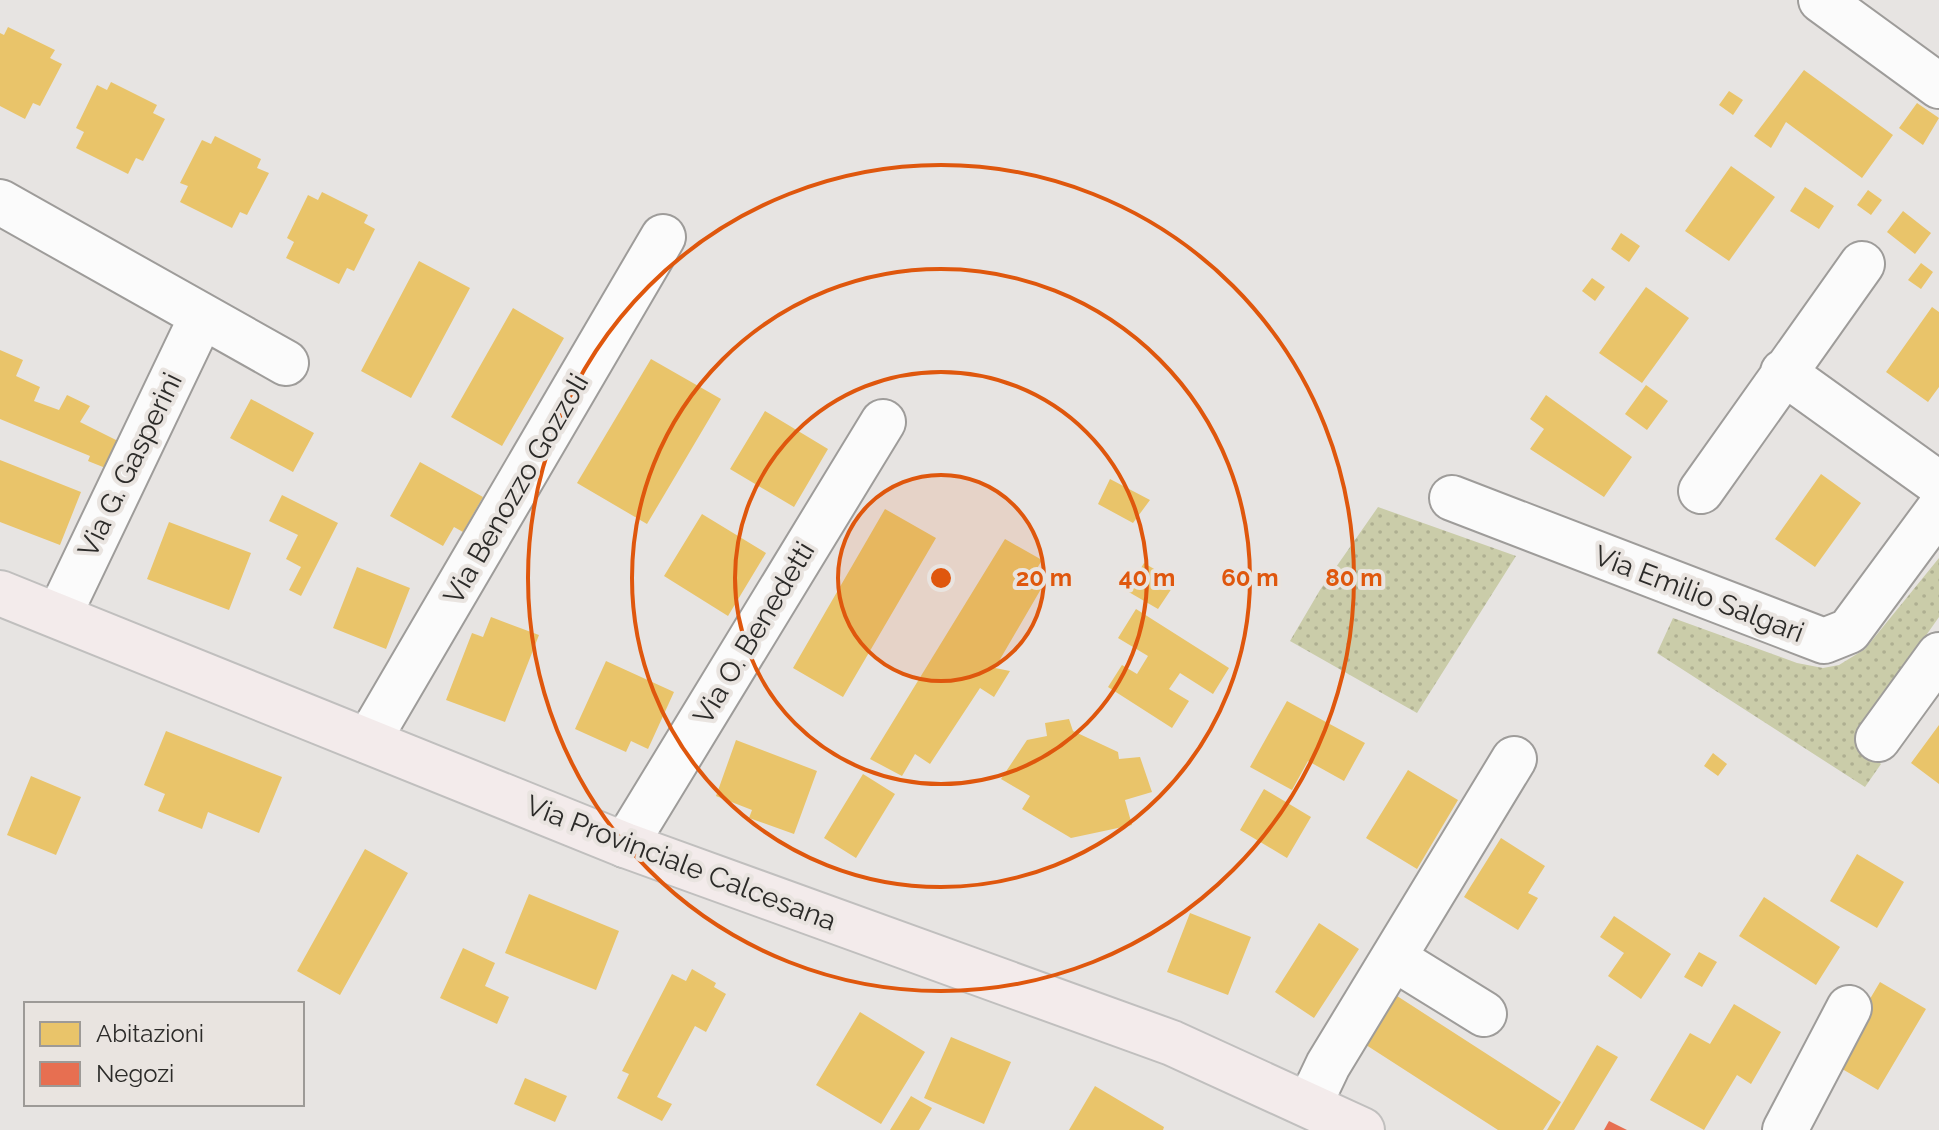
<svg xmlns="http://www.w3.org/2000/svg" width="1939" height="1130" font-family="Raleway,sans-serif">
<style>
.green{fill:url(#green-dots)}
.homes{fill:#e9c46a}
.shops{fill:#e76f51}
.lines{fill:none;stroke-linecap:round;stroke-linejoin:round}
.minor-casing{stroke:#9e9c9a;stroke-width:48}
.major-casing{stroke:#c0bfbe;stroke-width:48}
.minor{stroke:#fbfbfb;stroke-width:44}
.major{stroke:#f3ebeb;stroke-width:44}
.ring{fill:none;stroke:#df570d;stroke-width:4}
.labels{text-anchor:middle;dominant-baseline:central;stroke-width:8;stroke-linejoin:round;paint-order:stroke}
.street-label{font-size:28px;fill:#2c2b29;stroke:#e9e4e0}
.centre{fill:#df570d;stroke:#e9e4e0;stroke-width:4}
.ring-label{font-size:24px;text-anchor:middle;font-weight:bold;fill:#df570d;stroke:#e9e4e0;stroke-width:8;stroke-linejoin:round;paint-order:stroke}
</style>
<defs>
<pattern id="green-dots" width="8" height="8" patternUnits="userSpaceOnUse" patternTransform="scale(2)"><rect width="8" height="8" fill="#cacca9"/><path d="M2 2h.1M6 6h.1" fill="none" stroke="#aeaf91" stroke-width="1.8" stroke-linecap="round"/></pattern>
</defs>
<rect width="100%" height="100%" fill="#e7e4e2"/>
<path class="green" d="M1378,507L1516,556L1417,713L1290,641L1320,590Z
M1939,558V617L1858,732L1860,745L1881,764L1865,787L1657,653L1673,618L1797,663L1823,668L1839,665L1865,649Z"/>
<path class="homes" d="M8,27L55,50L50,58L62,64L40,106L33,103L25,119L0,106V33L4,35Z
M1804,70L1893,135L1862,178L1786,122L1771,148L1754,136Z
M111,82L157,105L153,113L165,119L143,161L136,158L128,174L76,148L84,132L76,128L97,85L107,90Z
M1729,91L1743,100L1733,115L1719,105Z
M1917,103L1939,118L1923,145L1899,128Z
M215,136L261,159L257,168L269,173L247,215L240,212L232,228L180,202L188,186L180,183L202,140L211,144Z
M1731,166L1775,197L1729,261L1685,231Z
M1805,187L1834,206L1819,229L1790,211Z
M1868,190L1882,200L1871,215L1857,205Z
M322,192L368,215L364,223L375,229L354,271L347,268L339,284L286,258L294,242L287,238L308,195L318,200Z
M1903,211L1931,233L1915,254L1887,232Z
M1621,233L1640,246L1629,262L1611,249Z
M419,261L470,288L411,398L361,371Z
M1921,263L1933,272L1921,289L1908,280Z
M1592,278L1605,287L1595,301L1582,291Z
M1646,287L1689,318L1642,383L1599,353Z
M1932,307L1939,312V387L1928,402L1886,372Z
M513,308L564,338L502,446L451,417Z
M0,350L23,360L16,376L40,387L34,401L59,410L67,395L90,406L80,422L120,442L108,469L88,461L90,456L0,419Z
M651,359L721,399L647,524L577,483Z
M1646,385L1668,401L1647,430L1625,414Z
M1546,395L1632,457L1604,497L1530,449L1544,429L1530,419Z
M251,399L314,433L293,472L230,438Z
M765,411L828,449L794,507L730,469Z
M0,460L81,492L60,545L0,522Z
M420,462L483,497L463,532L454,527L443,546L390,516Z
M1821,474L1861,503L1815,567L1775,539Z
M1110,479L1150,500L1133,523L1098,504Z
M282,495L338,523L301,596L289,590L301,567L286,559L298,535L269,521Z
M885,509L936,538L843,697L793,668Z
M702,514L766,553L728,616L664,576Z
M169,522L251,553L229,610L147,579Z
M1005,539L1042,560L1029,582L1041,589L995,668L1010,671L994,697L980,688L930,764L915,754L902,776L870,759Z
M1144,563L1176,582L1158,609L1127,591Z
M357,567L410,588L386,649L333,628Z
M1136,609L1229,668L1213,694L1180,673L1169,689L1189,701L1172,728L1108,687L1122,665L1137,674L1148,656L1118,638Z
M491,617L539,635L505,722L446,700L472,633L483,637Z
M606,661L674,692L648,749L631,741L626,752L575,729Z
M1287,701L1365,743L1344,781L1308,761L1292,790L1250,767Z
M1069,719L1073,731L1118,752L1119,759L1140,757L1152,792L1125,800L1132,825L1071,838L1022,809L1030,796L1001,779L1027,740L1047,736L1045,723Z
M1939,725V784L1911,763Z
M166,731L282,777L259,833L208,812L202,829L158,811L165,794L144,785Z
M736,740L817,771L794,834L749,818L752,810L716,796Z
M1713,753L1727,764L1718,776L1704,766Z
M1408,770L1458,800L1417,869L1366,838Z
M863,774L895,794L856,858L824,838Z
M31,776L81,797L56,855L7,835Z
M1264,789L1311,817L1287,858L1240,830Z
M1501,838L1545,866L1528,893L1538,898L1518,930L1464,897Z
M365,849L408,873L340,995L297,971Z
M1857,854L1904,882L1877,928L1830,901Z
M529,894L619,931L596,990L505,953Z
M1764,897L1840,947L1816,985L1739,936Z
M1190,913L1251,937L1228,995L1167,972Z
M1614,916L1671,954L1641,999L1608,976L1624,953L1600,937Z
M1319,923L1359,949L1314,1018L1275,992Z
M463,948L495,963L485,986L509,997L497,1024L440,998Z
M1699,952L1717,962L1702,987L1684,977Z
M692,969L716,983L714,987L726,994L706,1032L695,1026L657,1097L672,1104L662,1121L617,1098L629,1074L622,1071L672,974L686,981Z
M1880,982L1926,1009L1878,1090L1832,1063Z
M1394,994L1561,1102L1543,1130H1498L1363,1043Z
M1734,1004L1781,1032L1751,1084L1737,1075L1704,1130L1650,1100L1690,1033L1710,1044Z
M860,1012L925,1052L881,1124L816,1085Z
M951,1037L1011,1062L984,1124L924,1098Z
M1597,1045L1618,1057L1574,1130H1547Z
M525,1078L567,1096L555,1122L514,1104Z
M1095,1086L1164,1127L1163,1130H1069Z
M911,1096L932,1108L919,1130H890Z"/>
<path class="shops" d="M1609,1121L1627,1130H1604Z"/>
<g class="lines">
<g class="minor-casing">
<path id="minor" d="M1821,0L1939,86
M0,202L286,363
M1783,372L1939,484
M1701,491L1862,264
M1452,498L1824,641L1849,631L1939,509
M59,615L202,316
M1878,739L1939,655
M368,741L663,237
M625,845L883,422
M1395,959L1484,1014
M1309,1105L1328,1065L1514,759
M1785,1130L1849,1008"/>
</g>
<g class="major-casing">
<path id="major" d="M0,593L625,845L1172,1043L1362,1130"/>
</g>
<use href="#minor" class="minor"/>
<use href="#major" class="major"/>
</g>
<circle cx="941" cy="578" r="103" fill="#df570d" fill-opacity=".12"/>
<g class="ring">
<circle cx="941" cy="578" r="103"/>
<circle cx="941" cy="578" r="206"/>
<circle cx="941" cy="578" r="309"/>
<circle cx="941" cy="578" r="413"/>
</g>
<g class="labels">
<g class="street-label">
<text transform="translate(130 465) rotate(-64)">Via G. Gasperini</text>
<text transform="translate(516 489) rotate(-60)">Via Benozzo Gozzoli</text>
<text transform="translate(1699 594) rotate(21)">Via Emilio Salgari</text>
<text transform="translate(754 633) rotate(-59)">Via O. Benedetti</text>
<text transform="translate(681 863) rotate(21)">Via Provinciale Calcesana</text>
</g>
</g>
<circle cx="941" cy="578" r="12" class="centre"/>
<g class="ring-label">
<text x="1044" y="586">20 m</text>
<text x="1147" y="586">40 m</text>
<text x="1250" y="586">60 m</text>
<text x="1354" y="586">80 m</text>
</g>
<rect x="24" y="1002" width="280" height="104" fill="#e9e4e0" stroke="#9d9a97" stroke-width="2"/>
<rect x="40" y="1022" width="40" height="24" fill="#e9c46a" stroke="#9d9a97" stroke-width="2"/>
<text x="96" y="1042" font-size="24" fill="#2c2b29">Abitazioni</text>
<rect x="40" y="1062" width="40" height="24" fill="#e76f51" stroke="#9d9a97" stroke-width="2"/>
<text x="96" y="1082" font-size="24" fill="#2c2b29">Negozi</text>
</svg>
